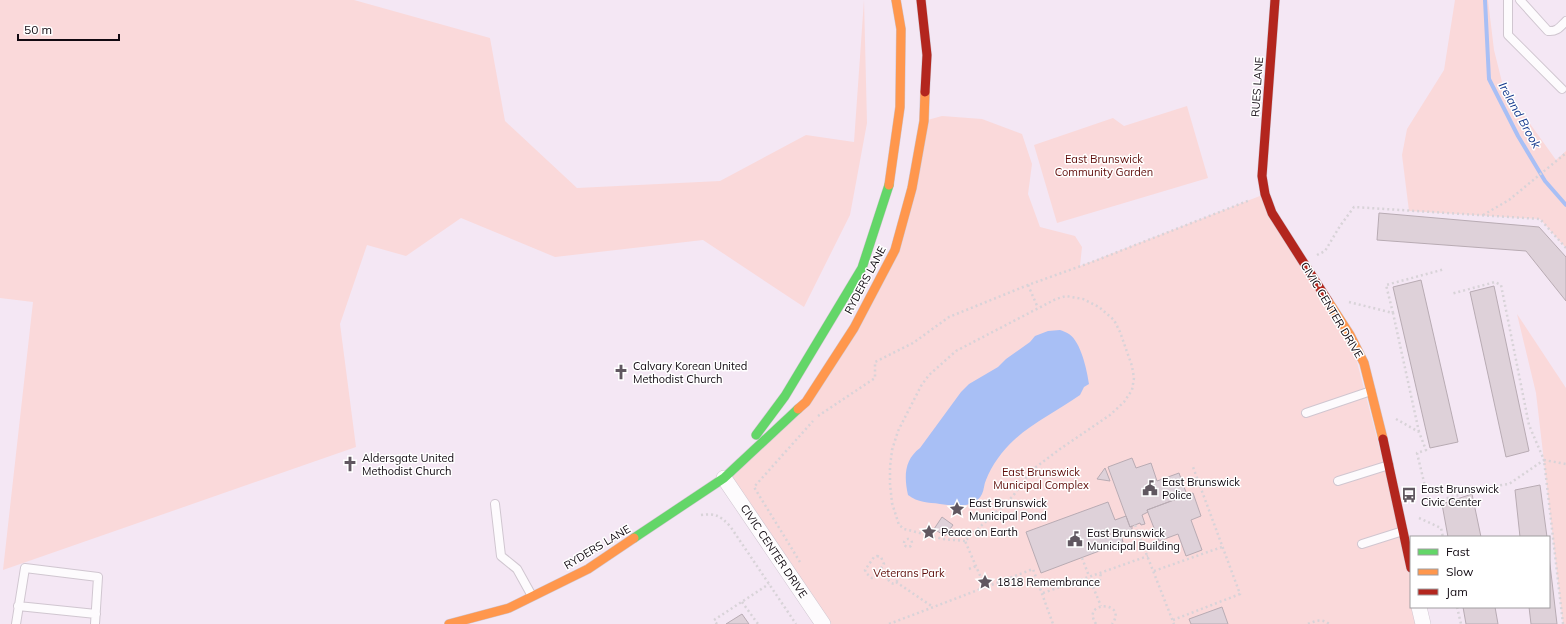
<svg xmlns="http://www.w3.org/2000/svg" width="1566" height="624" font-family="Mulish,sans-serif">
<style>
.green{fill:#fad9da}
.water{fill:#a8bff5}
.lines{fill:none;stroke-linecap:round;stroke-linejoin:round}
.stream{stroke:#a8bff5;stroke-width:4}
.building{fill:#ded1d9;stroke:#b8abb3}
.lane-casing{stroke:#d0c6d0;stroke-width:10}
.street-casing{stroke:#d0c6d0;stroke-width:16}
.fast-casing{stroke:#d0c6d0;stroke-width:10}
.slow-casing{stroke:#d0c6d0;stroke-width:10}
.jam-casing{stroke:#d0c6d0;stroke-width:10}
.path{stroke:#d8d3d8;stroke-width:2.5;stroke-dasharray:2 3;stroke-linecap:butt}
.lane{stroke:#fdfbfd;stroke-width:8}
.street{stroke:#fdfbfd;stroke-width:15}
.fast{stroke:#63d668;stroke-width:9}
.slow{stroke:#ff974d;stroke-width:9}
.jam{stroke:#b3261e;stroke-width:9}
.labels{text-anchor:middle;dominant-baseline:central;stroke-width:3;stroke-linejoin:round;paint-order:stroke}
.street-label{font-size:11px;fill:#110911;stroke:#fff}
.park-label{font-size:11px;fill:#5f0d0a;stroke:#fff}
.poi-label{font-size:11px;fill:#110911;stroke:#fff;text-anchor:start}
.water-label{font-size:12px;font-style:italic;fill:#163b8e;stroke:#fff}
</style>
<rect width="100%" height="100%" fill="#f4e7f4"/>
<path class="green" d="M0,0H354L490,38L505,121L577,188L720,181L806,135L854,142L864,0L867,123L850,215L804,307L703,240L555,257L461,218L406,256L367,245L340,324L356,447L3,570L33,302L0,298Z
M1455,0H1488L1494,50L1503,86L1556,160L1566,151V248L1540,219L1409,211L1402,155L1407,129L1444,70Z
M1187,106L1208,178L1057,223L1034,145L1113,118L1124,126Z
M942,116L982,119L1022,134L1032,164L1028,194L1040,227L1075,236L1082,247L1080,266L1265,194L1350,335L1411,568V607H1419L1423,624H823L724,478L806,402L895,250L924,121Z
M1517,314L1566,388V624H1563L1536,393Z"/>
<path class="water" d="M1060,330C1063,331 1066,332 1069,334C1081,342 1087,370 1089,384L1084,387L1080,395C1059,410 1032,423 1014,440C1003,450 991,466 986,480C984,484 984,490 982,494C975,509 952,506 940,504C928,502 918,503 908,495C904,477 904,460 920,448L961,392L969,384L998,367L1006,359L1030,342L1035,336L1048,331Z"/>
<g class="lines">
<path class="stream" d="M1485,0L1489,79L1518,136L1545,181L1566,205"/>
</g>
<path class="building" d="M1379,213L1539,227L1566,257V301L1526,251L1377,240Z
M1421,280L1458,442L1430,448L1393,287Z
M1494,286L1529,451L1506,457L1470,292Z
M1132,458L1136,468L1151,463L1157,481L1179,473L1187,495L1147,510L1148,512L1142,515L1145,524L1141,525L1140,523L1130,527L1108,467Z
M1105,468L1110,481L1097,479Z
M1540,485L1547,537H1520L1515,490Z
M1193,493L1201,516L1191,520L1202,550L1186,556L1178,534L1159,541L1147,510Z
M1472,494L1481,537H1448L1442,504Z
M1108,502L1115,520L1126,516L1130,527L1132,526V529L1121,535L1123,542L1041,573L1026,532Z
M942,517L953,525L945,536L934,529Z
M1549,556L1557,624H1531L1529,607H1549Z
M1222,607L1228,624H1191L1189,619Z
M1463,607H1495L1498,624H1466Z
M742,614L749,624H726Z"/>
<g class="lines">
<g class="lane-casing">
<path id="lane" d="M1508,0V35L1562,89
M1520,0L1548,31C1557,32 1560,27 1566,21
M1306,413L1371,391
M1338,481L1389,465
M495,504L501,556L517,569L532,596
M1362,544L1403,531
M18,606L96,614
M16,624L25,568L98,577L95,624"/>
</g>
<g class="street-casing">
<path id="street" d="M724,478L823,624
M1419,607L1423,624"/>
</g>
<g class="fast-casing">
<path id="fast" d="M756,435L785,396L862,268L889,185
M634,538L724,478L798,409"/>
</g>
<g class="slow-casing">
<path id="slow" d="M889,185L900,107L901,29L896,0
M1328,301L1350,335L1364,363L1383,439
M798,409L806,402L854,328L895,250L912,188L924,121L925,92
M449,624L509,608L588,569L634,538"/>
</g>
<g class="jam-casing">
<path id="jam" d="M921,0L927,55L925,92
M1275,0L1262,176L1265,194L1272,213L1328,301
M1383,439L1411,568"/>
</g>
<path class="path" d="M1483,215L1509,200L1566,153
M1317,255L1325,251L1340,226L1354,207L1540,219L1566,248
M1028,285L1038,308
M1349,302L1393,313L1419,432
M1393,313L1386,285L1445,269
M818,416L875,378V362L913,343L949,317L1028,285L1092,262L1250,200
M1396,419L1419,432L1426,450L1417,453L1429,503L1489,487L1509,484L1544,460L1529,425L1501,285L1495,282L1451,294
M701,515C716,513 720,516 730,526L796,624
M1419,518L1441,528L1443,537
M1135,525L1174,624
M904 543a4 4 0 1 1 8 0a4 4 0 1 1-8 0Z
M965,541L943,539L904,529L899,525L892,503L890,484V467L892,450L898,431L921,386L929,375L956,351L1056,299L1066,296L1083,299L1099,307L1114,320L1120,332L1132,366L1134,378L1132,390L1124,402L1110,415L1060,449L1036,467L1025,479L1013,496L965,541L985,587
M877,556L881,557L884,564L875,577L872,578L866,573L865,570L874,557Z
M1082,558L1089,576
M800,562L754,487L813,421
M969,569L976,566
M880,571L889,576
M1154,571L1222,547
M888.5 579a4.5 4.5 0 1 1 9 0a4.5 4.5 0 1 1-9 0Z
M1080,580C1086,594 1104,586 1100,572
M896,582L933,607
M1093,587L1101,606
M1043,593L1148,556
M742,602L758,624
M1457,607L1461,624
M1173,620L1240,594L1193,467
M717,624L714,620L769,584
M889,624L1033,569L1053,624
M1096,624C1080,600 1129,601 1112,624
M1308,624C1315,621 1322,618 1329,624
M1563,624L1544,460L1566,464"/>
<use href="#lane" class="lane"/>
<use href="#street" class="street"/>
<use href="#fast" class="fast"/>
<use href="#slow" class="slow"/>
<use href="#jam" class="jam"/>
</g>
<defs>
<g id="church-bare" transform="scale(1.2)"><path d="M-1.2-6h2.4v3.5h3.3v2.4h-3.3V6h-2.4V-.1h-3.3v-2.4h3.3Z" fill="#605760" stroke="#fff" stroke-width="2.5" paint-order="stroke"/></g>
<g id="civic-bare" transform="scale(1.2)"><path d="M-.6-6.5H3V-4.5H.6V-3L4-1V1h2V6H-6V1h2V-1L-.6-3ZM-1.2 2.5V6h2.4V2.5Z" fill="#605760" stroke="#fff" stroke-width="2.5" paint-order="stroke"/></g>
<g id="bus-bare" transform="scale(1.2)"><path d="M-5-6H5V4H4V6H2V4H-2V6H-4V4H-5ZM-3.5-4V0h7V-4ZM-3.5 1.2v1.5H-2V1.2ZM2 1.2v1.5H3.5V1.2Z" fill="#605760" stroke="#fff" stroke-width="2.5" paint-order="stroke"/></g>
<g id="sight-bare" transform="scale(1.2)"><path d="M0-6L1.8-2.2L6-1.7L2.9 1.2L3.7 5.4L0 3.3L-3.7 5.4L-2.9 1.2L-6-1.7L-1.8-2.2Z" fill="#605760" stroke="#fff" stroke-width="2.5" paint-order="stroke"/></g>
</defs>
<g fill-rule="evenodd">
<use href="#church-bare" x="621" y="372"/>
<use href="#church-bare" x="350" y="464"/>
<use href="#civic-bare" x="1150" y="488"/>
<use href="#bus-bare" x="1409" y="495"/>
<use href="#sight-bare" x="957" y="509"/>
<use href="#sight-bare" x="929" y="532"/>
<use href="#civic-bare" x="1075" y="539"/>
<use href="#sight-bare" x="985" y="582"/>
</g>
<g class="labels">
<g class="street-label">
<text transform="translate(1257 87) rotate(-86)">RUES LANE</text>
<text transform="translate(865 280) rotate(-62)">RYDERS LANE</text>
<text transform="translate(1332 310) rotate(59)">CIVIC CENTER DRIVE</text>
<text transform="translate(597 547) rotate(-31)">RYDERS LANE</text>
<text transform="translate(774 551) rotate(56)">CIVIC CENTER DRIVE</text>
</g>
<g class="park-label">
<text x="1104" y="159">East Brunswick<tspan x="1104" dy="13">Community Garden</tspan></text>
<text x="1041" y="472">East Brunswick<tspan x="1041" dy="13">Municipal Complex</tspan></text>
<text x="909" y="573">Veterans Park</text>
</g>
<g class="poi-label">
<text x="633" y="366">Calvary Korean United<tspan x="633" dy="13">Methodist Church</tspan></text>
<text x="362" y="458">Aldersgate United<tspan x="362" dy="13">Methodist Church</tspan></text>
<text x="1162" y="482">East Brunswick<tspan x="1162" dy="13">Police</tspan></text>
<text x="1421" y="489">East Brunswick<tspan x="1421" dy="13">Civic Center</tspan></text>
<text x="969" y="503">East Brunswick<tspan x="969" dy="13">Municipal Pond</tspan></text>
<text x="941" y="532">Peace on Earth</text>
<text x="1087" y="533">East Brunswick<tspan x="1087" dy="13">Municipal Building</tspan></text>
<text x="997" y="582">1818 Remembrance</text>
</g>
<g class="water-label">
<text transform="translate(1520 115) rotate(61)">Ireland Brook</text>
</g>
</g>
<rect x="1410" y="536" width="140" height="72" fill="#ffffff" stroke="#a09da0"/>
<rect x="1418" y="549" width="20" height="6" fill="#63d668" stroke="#a09da0"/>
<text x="1446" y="556" font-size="12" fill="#110911">Fast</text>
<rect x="1418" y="569" width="20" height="6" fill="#ff974d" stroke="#a09da0"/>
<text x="1446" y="576" font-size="12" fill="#110911">Slow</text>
<rect x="1418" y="589" width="20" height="6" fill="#b3261e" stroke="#a09da0"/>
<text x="1446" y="596" font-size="12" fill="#110911">Jam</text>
<path d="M18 34v6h101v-6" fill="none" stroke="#110911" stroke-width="2"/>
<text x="24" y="34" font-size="12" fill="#110911" stroke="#ffffff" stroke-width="3" paint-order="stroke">50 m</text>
</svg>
